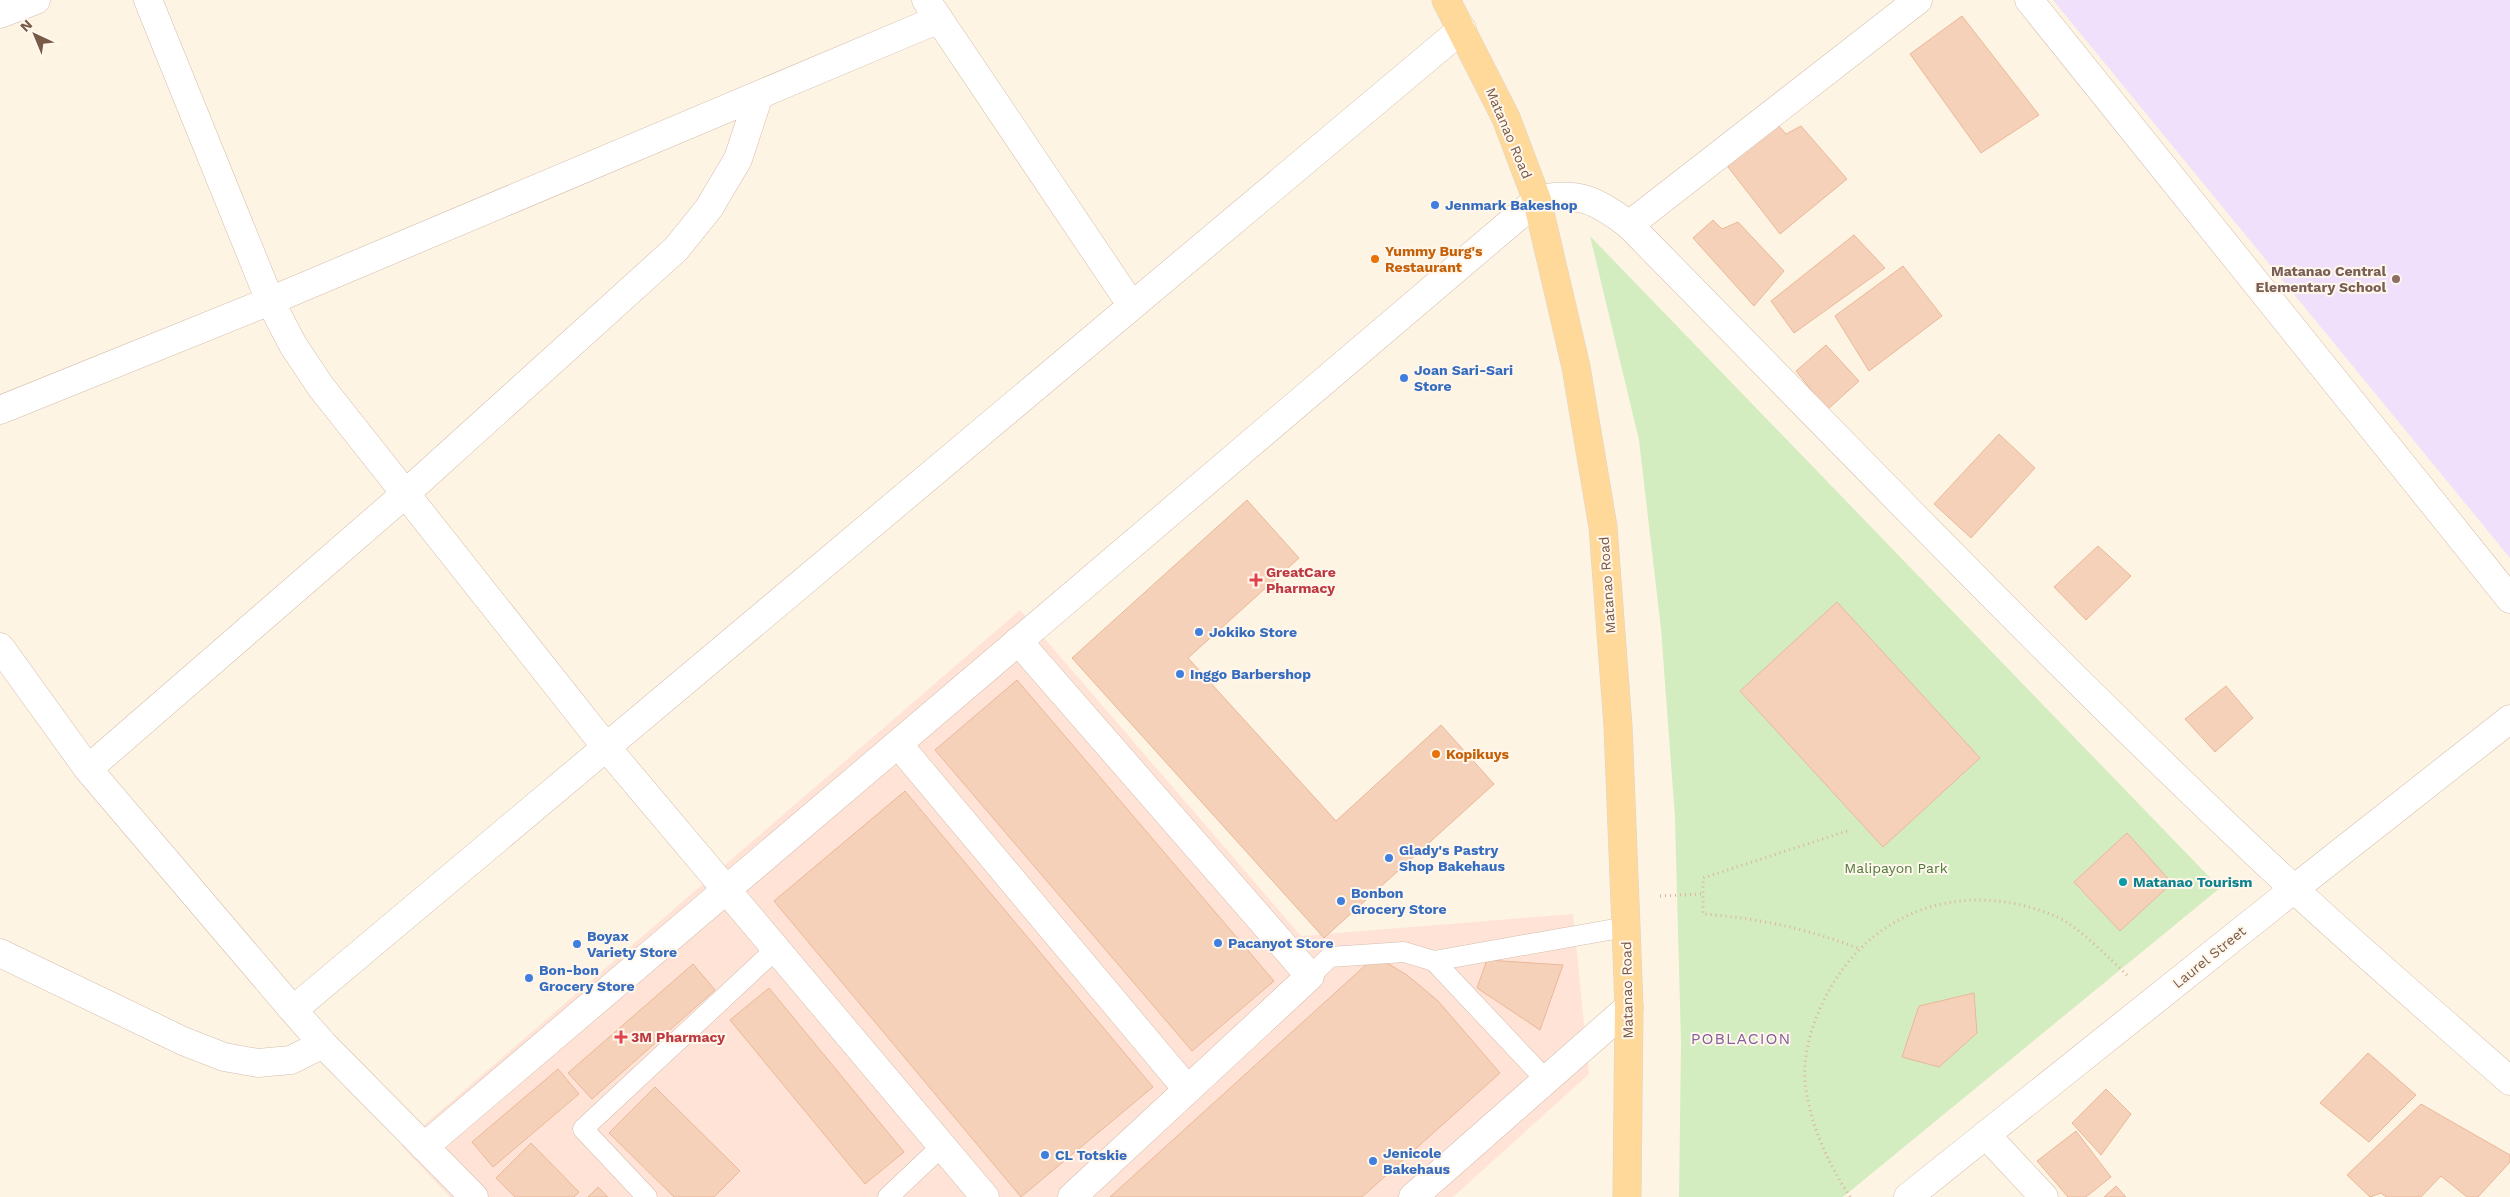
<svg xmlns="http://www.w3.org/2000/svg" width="2510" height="1197" font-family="'Work Sans',sans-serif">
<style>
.commercial{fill:#ffe3d7}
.education{fill:#f1e0fb}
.green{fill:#d3edc0}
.building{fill:#f6d1b9;stroke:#eab797}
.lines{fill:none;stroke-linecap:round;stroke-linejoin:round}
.service-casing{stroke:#d3bdab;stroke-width:21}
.minor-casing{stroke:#d3bdab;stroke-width:29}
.tertiary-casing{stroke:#d3bdab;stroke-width:29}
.primary-casing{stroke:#dcd4cf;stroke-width:29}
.path{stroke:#dbb49b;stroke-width:3;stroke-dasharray:1 4;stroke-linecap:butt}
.service{stroke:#fff;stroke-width:20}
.minor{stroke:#fff;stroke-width:28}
.tertiary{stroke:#fff;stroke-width:28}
.primary{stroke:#ffd99a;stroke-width:28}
.shop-dot{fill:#3f7fe0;stroke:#fff7ec;stroke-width:2}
.food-dot{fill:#e8710a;stroke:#fff7ec;stroke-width:2}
.education-dot{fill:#8d6e63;stroke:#fff7ec;stroke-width:2}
.health-dot{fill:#e0444e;stroke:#fff7ec;stroke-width:2}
.culture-dot{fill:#0f9aa8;stroke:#fff7ec;stroke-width:2}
.labels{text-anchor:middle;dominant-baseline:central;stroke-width:4;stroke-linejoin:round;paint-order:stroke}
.street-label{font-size:14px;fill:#795947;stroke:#fff7ec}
.shop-label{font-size:14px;font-weight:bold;fill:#366cbe;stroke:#fff7ec;text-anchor:start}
.food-label{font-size:14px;font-weight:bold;fill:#c56008;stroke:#fff7ec;text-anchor:start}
.education-label{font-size:14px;font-weight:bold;fill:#785e54;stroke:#fff7ec;text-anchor:end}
.health-label{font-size:14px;font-weight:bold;fill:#be3a42;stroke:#fff7ec;text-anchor:start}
.park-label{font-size:14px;fill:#4d7a3b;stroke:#fff7ec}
.culture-label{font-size:14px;font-weight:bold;fill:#0d838f;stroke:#fff7ec;text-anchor:start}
.quarter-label{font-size:16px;letter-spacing:1px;fill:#89619d;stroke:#fff7ec}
</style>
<rect width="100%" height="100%" fill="#fef4e4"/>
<path class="commercial" d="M1020,610L1301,936L1573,914L1589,1074L1453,1197H450L401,1145Z"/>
<path class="education" d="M2053,0H2510V558Z"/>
<path class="green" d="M1590,236L2220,888L1843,1197H1679L1681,1043L1675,818L1661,629L1639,440Z"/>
<path class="building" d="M1962,16L2039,115L1981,153L1910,54Z
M1778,125L1786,134L1801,126L1847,179L1780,234L1725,163Z
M1713,220L1722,229L1738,222L1784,271L1754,306L1693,238Z
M1854,235L1885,268L1794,333L1771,301Z
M1903,266L1942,316L1869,371L1835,316Z
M1826,345L1859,381L1827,410L1796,371Z
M1999,434L2035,468L1971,538L1934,504Z
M1247,500L1299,558L1188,658L1336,821L1441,725L1494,784L1324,938L1072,658Z
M2098,546L2131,576L2086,620L2054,587Z
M1837,602L1980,758L1883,847L1740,691Z
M1017,680L1274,981L1192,1051L935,750Z
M2226,686L2253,718L2215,752L2185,719Z
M905,791L1153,1087L1021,1197L774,901Z
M2127,833L2172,883L2120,931L2074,882Z
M1487,960L1563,965L1540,1030L1477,988Z
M1369,962L1387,963L1407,975L1438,1001L1500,1073L1362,1197H1110Z
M693,964L715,990L592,1099L568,1073Z
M769,988L904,1152L865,1184L730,1020Z
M1974,993L1977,1033L1939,1067L1902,1057L1919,1006Z
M2368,1053L2416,1095L2369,1142L2320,1103Z
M558,1069L579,1094L493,1167L472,1142Z
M655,1087L740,1171L714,1197H674L609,1133Z
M2106,1089L2131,1114L2101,1155L2072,1123Z
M2421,1104L2510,1155V1162L2478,1197H2467L2441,1176L2421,1197H2386L2381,1193L2370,1197L2347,1175Z
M2076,1131L2111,1177L2086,1197H2068L2037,1161Z
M531,1143L579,1192L574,1197H515L496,1178Z
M2116,1186L2126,1197H2104Z
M598,1187L608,1197H588Z"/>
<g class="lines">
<g class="service-casing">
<path id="service" d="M1434,961L1546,1080
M1310,976L1330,957L1404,952L1434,961L1626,927
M647,1197L583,1129L776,949
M888,1197L942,1146"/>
</g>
<g class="minor-casing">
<path id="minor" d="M148,0L270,301L293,345L321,387L606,747L985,1197
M926,0L1132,306
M2029,0L2510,599
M0,14L36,0
M1629,225L1918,0
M0,410L270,301L939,19
M1018,641L1310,976L1072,1197
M0,647L88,769L293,1010L323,1044L474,1197
M898,744L1187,1089
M88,769L405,494L676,249L709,208L738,159L759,95
M2294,889L2510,719
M0,953L183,1041L224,1057L258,1063L291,1060L323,1044
M293,1010L1462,29
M1986,1135L2044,1197
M424,1147L1537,200
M1413,1197L1629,1007"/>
</g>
<g class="tertiary-casing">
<path id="tertiary" d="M1537,200C1577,190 1598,201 1629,225C1849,448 2064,675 2293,888C2364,954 2438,1017 2510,1081
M1908,1197L2294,889"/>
</g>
<g class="primary-casing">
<path id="primary" d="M1446,0L1506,118L1537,200L1576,367L1603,527L1618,726L1626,927L1629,1007L1627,1197"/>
</g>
<path class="path" d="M1847,831L1703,878V914C1758,918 1809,929 1860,949
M1660,896L1702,894
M1850,1197C1827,1161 1810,1125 1805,1082C1803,1053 1812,1024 1825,998C1870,909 1964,878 2055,916C2076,924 2111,960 2128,976"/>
<use href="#service" class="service"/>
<use href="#minor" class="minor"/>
<use href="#tertiary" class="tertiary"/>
<use href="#primary" class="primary"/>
</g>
<g class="shop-dot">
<circle cx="1435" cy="205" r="5"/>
<circle cx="1404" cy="378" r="5"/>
<circle cx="1199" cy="632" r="5"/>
<circle cx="1180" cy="674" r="5"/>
<circle cx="1389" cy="858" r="5"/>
<circle cx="1341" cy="901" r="5"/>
<circle cx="1218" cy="943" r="5"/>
<circle cx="577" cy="944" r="5"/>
<circle cx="529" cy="978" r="5"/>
<circle cx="1045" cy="1155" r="5"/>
<circle cx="1373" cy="1161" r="5"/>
</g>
<g class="food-dot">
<circle cx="1375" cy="259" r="5"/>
<circle cx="1436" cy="754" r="5"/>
</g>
<circle class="education-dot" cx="2396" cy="279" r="5"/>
<g class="health-dot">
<path d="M1253.5 572.5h5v5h5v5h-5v5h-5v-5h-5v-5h5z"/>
<path d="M618.5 1029.5h5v5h5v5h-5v5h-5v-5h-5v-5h5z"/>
</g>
<circle class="culture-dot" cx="2123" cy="882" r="5"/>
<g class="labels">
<g class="street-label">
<text transform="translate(1509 133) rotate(67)">Matanao Road</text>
<text transform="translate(1607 585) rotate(-94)">Matanao Road</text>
<text transform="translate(2209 957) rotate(-39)">Laurel Street</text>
<text transform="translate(1627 990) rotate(-91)">Matanao Road</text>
</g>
<g class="shop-label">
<text x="1445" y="205">Jenmark Bakeshop</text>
<text x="1414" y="370">Joan Sari-Sari<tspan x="1414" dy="16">Store</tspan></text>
<text x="1209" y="632">Jokiko Store</text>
<text x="1190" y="674">Inggo Barbershop</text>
<text x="1399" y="850">Glady's Pastry<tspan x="1399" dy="16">Shop Bakehaus</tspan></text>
<text x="1351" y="893">Bonbon<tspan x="1351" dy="16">Grocery Store</tspan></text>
<text x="587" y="936">Boyax<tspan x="587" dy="16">Variety Store</tspan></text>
<text x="1228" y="943">Pacanyot Store</text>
<text x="539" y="970">Bon-bon<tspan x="539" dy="16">Grocery Store</tspan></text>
<text x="1383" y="1153">Jenicole<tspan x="1383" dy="16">Bakehaus</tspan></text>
<text x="1055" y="1155">CL Totskie</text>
</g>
<g class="food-label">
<text x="1385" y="251">Yummy Burg's<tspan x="1385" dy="16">Restaurant</tspan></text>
<text x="1446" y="754">Kopikuys</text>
</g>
<g class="education-label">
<text x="2386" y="271">Matanao Central<tspan x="2386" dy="16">Elementary School</tspan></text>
</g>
<g class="health-label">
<text x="1266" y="572">GreatCare<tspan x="1266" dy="16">Pharmacy</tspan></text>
<text x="631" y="1037">3M Pharmacy</text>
</g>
<g class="park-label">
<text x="1896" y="868">Malipayon Park</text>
</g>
<g class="culture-label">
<text x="2133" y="882">Matanao Tourism</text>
</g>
<g class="quarter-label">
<text x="1741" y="1038">POBLACION</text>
</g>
</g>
<g transform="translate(35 35) rotate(316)" stroke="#fff7ec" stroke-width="4" paint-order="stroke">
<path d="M0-4L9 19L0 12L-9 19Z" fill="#795947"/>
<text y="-8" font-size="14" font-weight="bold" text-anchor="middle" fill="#795947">N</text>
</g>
</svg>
